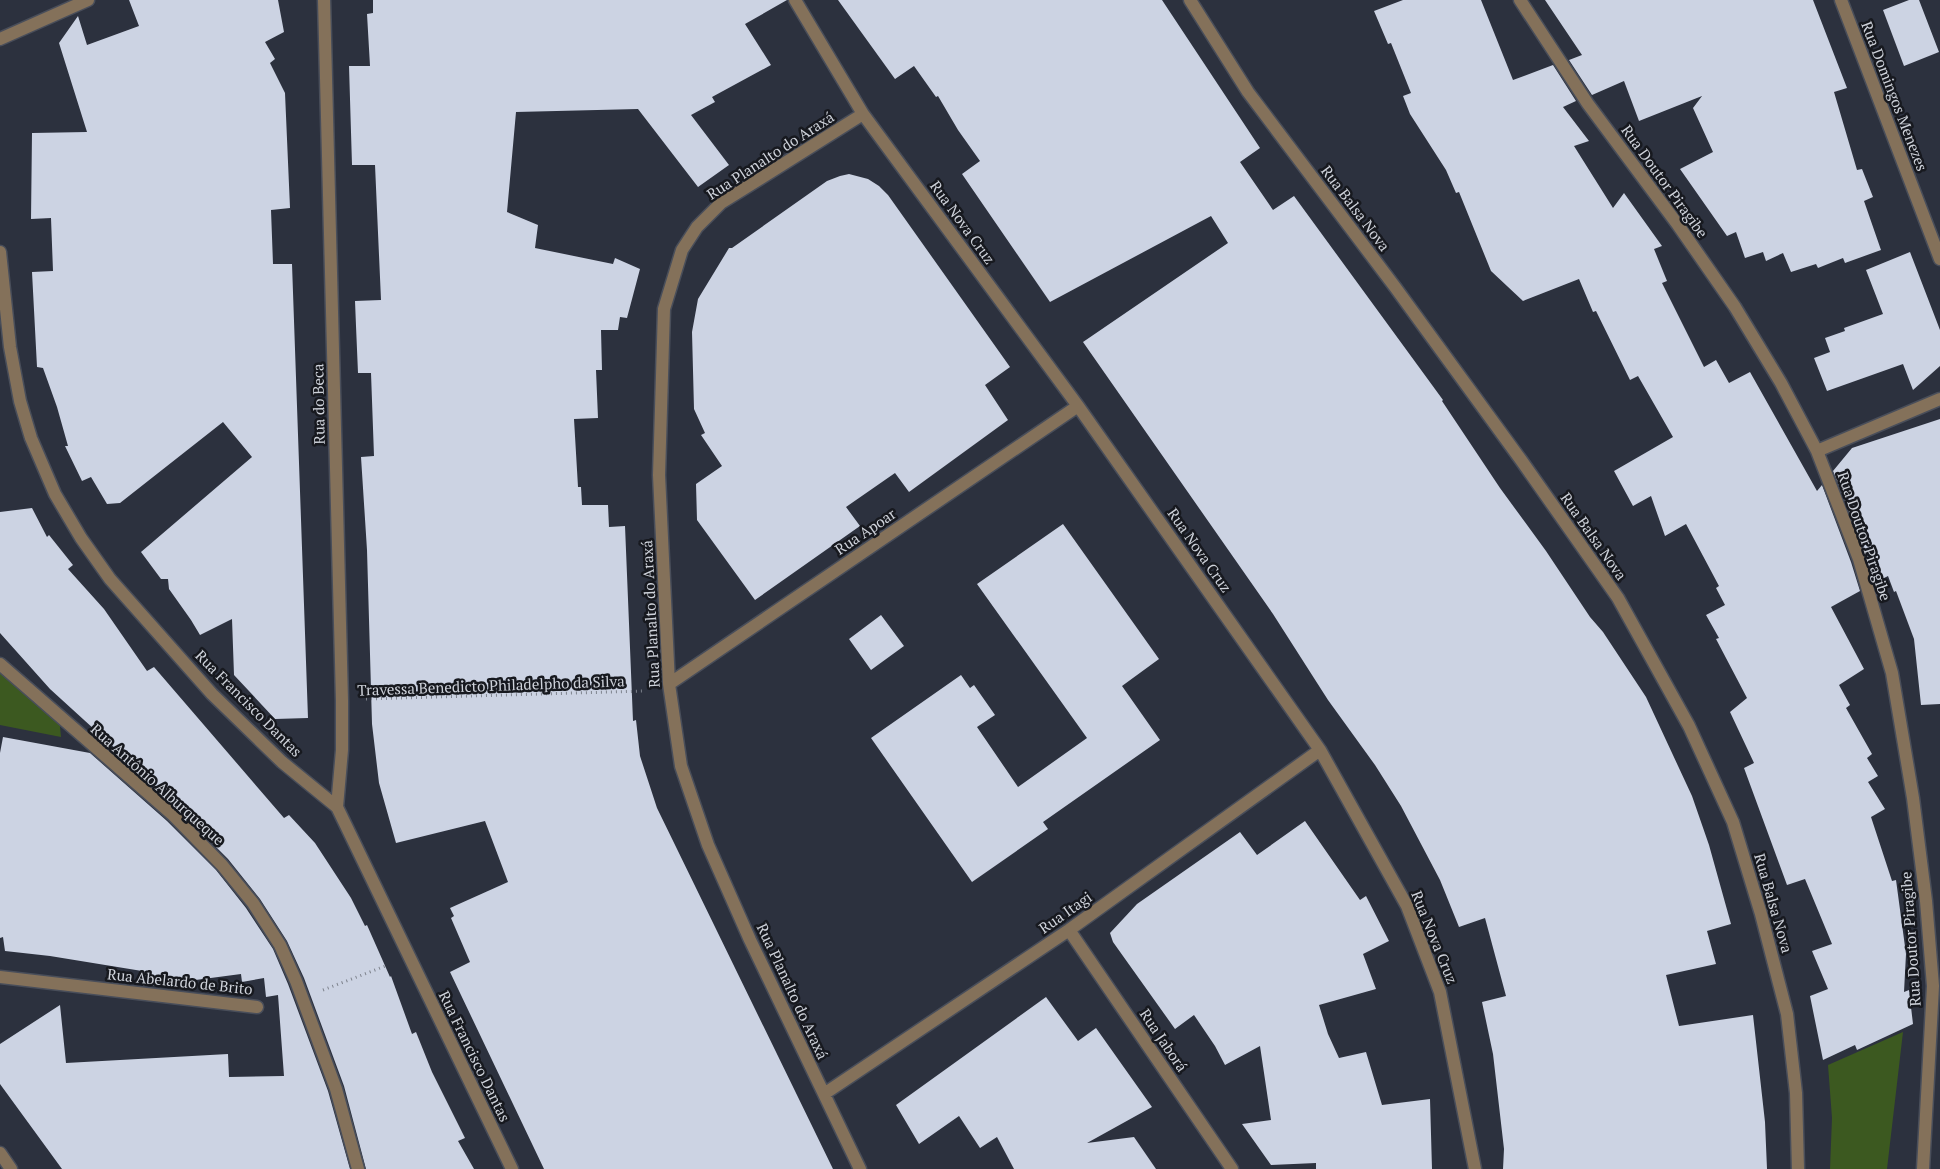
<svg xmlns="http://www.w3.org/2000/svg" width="1940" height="1169" font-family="'PT Serif',serif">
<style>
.green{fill:#3c5920}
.building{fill:#ccd3e3}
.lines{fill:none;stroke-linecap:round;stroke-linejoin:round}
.minor-casing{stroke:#494e5a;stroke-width:15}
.path{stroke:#7e838d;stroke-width:3;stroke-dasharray:1 4;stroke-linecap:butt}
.minor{stroke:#84715a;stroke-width:12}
.labels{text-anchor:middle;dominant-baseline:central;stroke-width:5;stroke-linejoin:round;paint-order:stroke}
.street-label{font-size:15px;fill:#ced2da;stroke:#17191f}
</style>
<rect width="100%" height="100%" fill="#2c313e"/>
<path class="green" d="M0,664L59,716L61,737L0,725Z
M1903,1032L1887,1169H1830L1832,1118L1828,1065Z"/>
<path class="building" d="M129,0H278L284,32L265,42L275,59L270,63L285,93L290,208L271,210L273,264H292L308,718L275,719L234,675L232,619L200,635L191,620L169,589L168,579H161L141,552L252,457L223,422L120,503L107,504L91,477L82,481L65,446H68L57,407L43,368L37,367L32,272L53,271L51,218L31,219L32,133L87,132L59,43L78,16L87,45L139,26Z
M373,0H787L745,24L771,65L712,97L715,102L691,115L729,165L698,187L638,109L516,112L507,212L538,225L535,248L613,264L615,258L640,269L627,318L620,317L618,330H601L602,370H596L598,418L574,419L578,487H581L582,505H608L609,527L625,526L633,721L636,720L640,756L657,808L833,1169H544L450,972L470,962L451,918L454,916L450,908L508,882L485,821L396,843L379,783L372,724L367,550L361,457L374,456L371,373H358L356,326L355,301L381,300L375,165H352L349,66H370L367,14L373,13Z
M838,0H1162L1260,148L1240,162L1273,210L1294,196L1443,400L1442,401L1500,488L1546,551L1590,617L1603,632L1646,697L1692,796L1709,845L1731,924L1707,931L1716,964L1666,975L1679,1026L1753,1015L1765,1122L1767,1169H1503L1504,1149L1493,1054L1482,1002L1506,996L1485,918L1459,927L1440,880L1401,806L1375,765L1328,700L1273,614L1083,342L1228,243L1211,216L1050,302L962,174L980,161L958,130L938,96L936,97L914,66L895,79Z
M1403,0H1481L1513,80L1553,65L1576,101L1563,107L1589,141L1574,146L1613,208L1624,193L1662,246L1654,249L1667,281L1662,283L1704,367L1716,360L1729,383L1750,372L1817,491L1822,485L1851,562L1860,591L1831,607L1864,669L1839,685L1850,705L1846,708L1872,754L1867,758L1878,776L1868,782L1885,809L1871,817L1892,881L1896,880L1906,954L1904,992L1909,990L1913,1024L1857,1050L1855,1045L1823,1060L1810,996L1828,989L1812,951L1832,944L1805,879L1787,885L1744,768L1754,763L1730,712L1747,698L1716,639L1719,638L1706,615L1725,605L1716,588L1719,586L1686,524L1665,536L1651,496L1633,506L1614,471L1673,437L1638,376L1630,380L1596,311L1593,312L1579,279L1523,301L1491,271L1459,192L1456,193L1446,170L1410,114L1403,96L1411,93L1391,43L1388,44L1374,11Z
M1545,0H1813L1847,88L1834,92L1857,170L1862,169L1873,197L1864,201L1881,250L1845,263L1843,258L1818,268L1816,264L1791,272L1783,253L1766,261L1763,252L1745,258L1736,232L1727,236L1680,169L1713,152L1693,108L1702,96L1639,121L1624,81L1592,95L1569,60L1582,55Z
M1909,0H1919L1939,52L1904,66L1883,10Z
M849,174L868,179L879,186L888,195L1010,367L985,385L1008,420L909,492L895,473L846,507L860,526L755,600L697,520L696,484L722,466L701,435L705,433L694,409L692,332L698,299L729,248H732L827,181L840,176Z
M1910,252L1940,330V366L1913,390L1903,364L1827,391L1814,358L1830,352L1825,338L1845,331L1844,328L1883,314L1866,270Z
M1940,419V704L1921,705L1914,639L1896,591L1894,592L1888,576L1874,583L1867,556L1833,471L1852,448Z
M32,508L47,537L49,535L73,565L68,569L104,609L147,671L154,667L284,818L289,815L315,843L351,898L365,926L367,925L390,977L391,976L412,1034L416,1032L432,1072L465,1138L458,1141L474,1169H366L344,1086L304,978L287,941L260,899L228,859L178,809L121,759L128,760L50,689L0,633V512Z
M1063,524L1159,659L1122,686L1160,740L1043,822L1048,829L972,882L871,738L961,675L970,688L974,685L995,715L977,727L1018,787L1087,738L977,584Z
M881,615L904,646L871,670L849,639Z
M3,737L90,753L167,821L216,870L246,908L273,949L288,984L328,1091L350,1169H62L0,1084V1044L60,1005L66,1063L228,1054L229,1077L284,1076L278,995L266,997L264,978L242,982L241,974L150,986H143L142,971L50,956L5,951L3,937L0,938V753Z
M1305,821L1360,900L1366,896L1389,941L1363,954L1376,989L1319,1005L1328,1034L1339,1058L1366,1052L1382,1105L1430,1099L1432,1169H1316V1163L1271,1165L1242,1124L1271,1120L1260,1046L1225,1065L1215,1046L1194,1015L1175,1029L1113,942L1110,933L1137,904L1240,832L1257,855Z
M1046,997L1078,1041L1096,1028L1152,1107L1087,1143L1134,1137L1156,1169H1014L997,1137L980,1148L959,1116L919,1144L896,1105Z"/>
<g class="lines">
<g class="minor-casing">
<path id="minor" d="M324,0L342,701V750L337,807
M795,0L863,114L1078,406L1320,750L1407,906L1440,992L1475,1169
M1190,0L1248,92L1395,287L1521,460L1618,598L1689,726L1733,822L1761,914L1787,1014L1796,1093L1798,1169
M1520,0L1588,104L1678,225L1735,307L1781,383L1817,451L1859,559L1892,673L1913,798L1926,901L1933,986L1923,1169
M1841,0L1940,259
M0,39L88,0
M0,252L10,347L20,401L31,438L55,494L81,538L110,579L212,694L282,762L337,807L512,1169
M1817,451L1940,399
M0,664L173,815L222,865L253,903L280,945L296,981L336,1089L358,1169
M669,684L1078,406
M1069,930L1232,1169
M0,977L257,1007
M824,1094L1069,930L1320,750
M0,1153L11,1169
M860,1169L750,940L708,845L681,766L669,684L659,475L664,309L682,250L697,227L721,203L863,114"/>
</g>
<path class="path" d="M366,699L645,691
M323,990L388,965"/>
<use href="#minor" class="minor"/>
</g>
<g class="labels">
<g class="street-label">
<text transform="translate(1895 96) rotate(69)">Rua Domingos Menezes</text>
<text transform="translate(770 155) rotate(-33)">Rua Planalto do Araxá</text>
<text transform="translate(1665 181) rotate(54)">Rua Doutor Piragibe</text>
<text transform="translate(1356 208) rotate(53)">Rua Balsa Nova</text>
<text transform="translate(963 222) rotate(54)">Rua Nova Cruz</text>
<text transform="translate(318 404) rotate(-91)">Rua do Beca</text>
<text transform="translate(865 531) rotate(-34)">Rua Apoar</text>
<text transform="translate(1594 536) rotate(55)">Rua Balsa Nova</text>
<text transform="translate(1865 536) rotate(71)">Rua Doutor Piragibe</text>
<text transform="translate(1200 550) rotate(55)">Rua Nova Cruz</text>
<text transform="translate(650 614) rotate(-93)">Rua Planalto do Araxá</text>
<text transform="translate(491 685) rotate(-2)">Travessa Benedicto Philadelpho da Silva</text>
<text transform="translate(249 703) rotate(45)">Rua Francisco Dantas</text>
<text transform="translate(158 784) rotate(42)">Rua Antônio Alburqueque</text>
<text transform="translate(1774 903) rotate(74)">Rua Balsa Nova</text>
<text transform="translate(1065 912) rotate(-35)">Rua Itagi</text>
<text transform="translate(1435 937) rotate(68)">Rua Nova Cruz</text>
<text transform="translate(1910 939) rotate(-94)">Rua Doutor Piragibe</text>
<text transform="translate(180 981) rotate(6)">Rua Abelardo de Brito</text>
<text transform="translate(793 991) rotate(65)">Rua Planalto do Araxá</text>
<text transform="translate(1164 1040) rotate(56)">Rua Jaborá</text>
<text transform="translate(475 1056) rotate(64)">Rua Francisco Dantas</text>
</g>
</g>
</svg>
